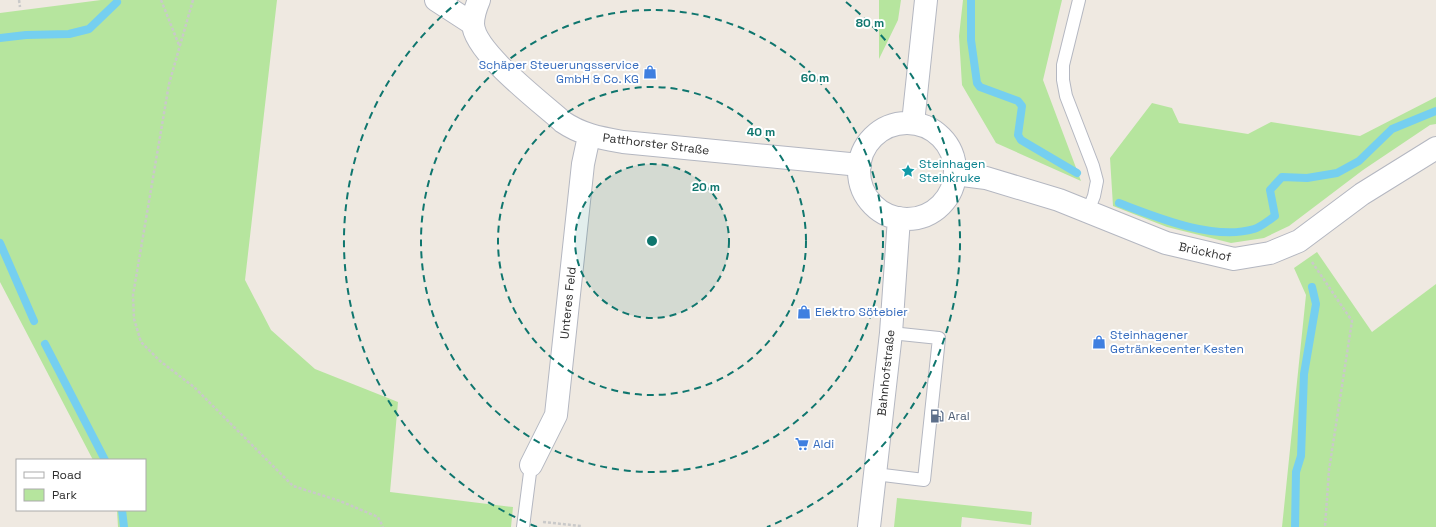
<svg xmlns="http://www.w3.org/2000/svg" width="1436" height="527" font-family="'Space Grotesk',sans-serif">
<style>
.green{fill:#b6e59e}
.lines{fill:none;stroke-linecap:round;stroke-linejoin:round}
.stream{stroke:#75cff0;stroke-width:8}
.service-casing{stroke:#b4b7c1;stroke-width:14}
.minor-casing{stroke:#b4b7c1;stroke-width:24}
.tertiary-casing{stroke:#b4b7c1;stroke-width:24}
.path{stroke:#c9c9c9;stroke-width:2.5;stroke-dasharray:3 2;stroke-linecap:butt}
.service{stroke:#fff;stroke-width:12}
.minor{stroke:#fff;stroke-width:22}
.tertiary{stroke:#fff;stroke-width:22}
.ring{fill:none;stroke:#0f766e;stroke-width:2;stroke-dasharray:7 5}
.labels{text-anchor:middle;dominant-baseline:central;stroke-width:4;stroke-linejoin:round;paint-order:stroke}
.shop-label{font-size:12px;fill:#366cbe;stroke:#fff;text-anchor:start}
.street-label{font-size:12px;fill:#2e2e2e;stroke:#fff}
.culture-label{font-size:12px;fill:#0d838f;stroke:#fff;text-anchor:start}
.service-label{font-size:12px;fill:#4e5e75;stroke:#fff;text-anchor:start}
.centre{fill:#0f766e;stroke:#fff;stroke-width:2}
.ring-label{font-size:12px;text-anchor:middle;font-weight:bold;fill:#0f766e;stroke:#fff;stroke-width:4;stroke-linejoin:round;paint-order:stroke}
</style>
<rect width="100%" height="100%" fill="#efe9e1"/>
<path class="green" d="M101,0H277L245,280L271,330L315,369L398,402L390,492L513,507L511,527H118L117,510H145V460H93L0,282V13Z
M879,0H901L898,20L879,59Z
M963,0H1062L1043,80L1081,181L996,143L962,85L959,36Z
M1436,97V124L1430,125L1363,170L1289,226L1264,238L1231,243L1167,227L1113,206L1110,158L1152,103L1172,108L1179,123L1248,134L1271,122L1360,136Z
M1317,252L1372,332L1436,284V527H1282L1306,295L1294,268Z
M897,498L1032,512L1031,525L962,517L961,527H894Z"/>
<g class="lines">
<path class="stream" d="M971,0V40L977,83L980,87L1018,101L1022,106L1018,135L1021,140L1077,173
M0,38L26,35L69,34L89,29L117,2
M1119,203C1156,217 1213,241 1254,229C1261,227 1269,220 1275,216L1270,190L1282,177L1307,178L1337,173L1359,161L1392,129L1436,111
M0,243L34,321
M45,344L105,460
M122,510L124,527
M1295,527L1296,472L1301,456L1304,374L1316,304L1312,287"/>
<g class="service-casing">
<path id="service" d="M1079,0L1063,65V80L1066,96L1093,166L1097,181L1094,196L1088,211
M875,474L924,480L939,338L891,333
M523,527L531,465"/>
</g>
<g class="minor-casing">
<path id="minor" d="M436,0L473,24
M479,0C476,7 473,16 473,24C474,52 542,103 563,122C582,135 601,138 623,142L860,165
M955,174L986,178L1059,200L1166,243L1234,259L1270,253L1299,241L1362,194L1436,148
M531,465L556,415L583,164L589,136"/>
</g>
<g class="tertiary-casing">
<path id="tertiary" d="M913,123L926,0
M859 171a48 48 0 1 1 96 0a48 48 0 1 1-96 0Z
M869,527L891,333L899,218"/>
</g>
<path class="path" d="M19,0L20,7
M161,0L179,45
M193,0L169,84L133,295L134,319L141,342L160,361L194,387L293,486L340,501L378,517L383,527
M1312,262L1352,321L1329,470L1325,527
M543,522L581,526"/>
<use href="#service" class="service"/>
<use href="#minor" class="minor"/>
<use href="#tertiary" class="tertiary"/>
</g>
<circle cx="652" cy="241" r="77" fill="#0f766e" fill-opacity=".12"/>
<g class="ring">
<circle cx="652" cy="241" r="77"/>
<circle cx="652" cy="241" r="154"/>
<circle cx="652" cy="241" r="231"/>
<path d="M537 527A308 308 0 0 1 458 2M846 2A308 308 0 0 1 767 527"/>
</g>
<defs>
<g id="shop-bare" transform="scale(1.08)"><path d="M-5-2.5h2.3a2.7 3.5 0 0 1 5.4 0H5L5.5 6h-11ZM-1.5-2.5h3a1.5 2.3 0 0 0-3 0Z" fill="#3f7fe0" stroke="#fff" stroke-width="2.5" paint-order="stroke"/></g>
<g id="sight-bare" transform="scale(1.08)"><path d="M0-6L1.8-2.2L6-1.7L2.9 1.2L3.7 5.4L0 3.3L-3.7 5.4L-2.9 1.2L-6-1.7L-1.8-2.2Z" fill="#0f9aa8" stroke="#fff" stroke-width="2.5" paint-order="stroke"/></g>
<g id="fuel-bare" transform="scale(1.08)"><path d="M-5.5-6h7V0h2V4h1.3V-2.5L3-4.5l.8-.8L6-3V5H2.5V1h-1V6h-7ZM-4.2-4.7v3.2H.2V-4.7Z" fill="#5c6f8a" stroke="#fff" stroke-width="2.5" paint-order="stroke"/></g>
<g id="supermarket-bare" transform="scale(1.08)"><path d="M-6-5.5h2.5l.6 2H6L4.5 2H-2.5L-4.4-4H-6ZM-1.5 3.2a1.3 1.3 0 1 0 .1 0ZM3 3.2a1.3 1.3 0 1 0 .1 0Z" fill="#3f7fe0" stroke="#fff" stroke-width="2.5" paint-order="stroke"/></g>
</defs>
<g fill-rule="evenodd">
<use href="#shop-bare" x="650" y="72"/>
<use href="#sight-bare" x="908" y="171"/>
<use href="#shop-bare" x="804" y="312"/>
<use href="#shop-bare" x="1099" y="342"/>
<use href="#fuel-bare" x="937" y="416"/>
<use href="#supermarket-bare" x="802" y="444"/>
</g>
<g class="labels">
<g class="shop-label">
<text x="639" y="65" text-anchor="end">Schäper Steuerungsservice<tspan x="639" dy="14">GmbH &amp; Co. KG</tspan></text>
<text x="815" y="312">Elektro Sötebier</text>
<text x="1110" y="335">Steinhagener<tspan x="1110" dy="14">Getränkecenter Kesten</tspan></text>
<text x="813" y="444">Aldi</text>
</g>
<g class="street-label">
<text transform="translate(656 144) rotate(7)">Patthorster Straße</text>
<text transform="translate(1205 252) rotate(12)">Brückhof</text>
<text transform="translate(568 303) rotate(-84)">Unteres Feld</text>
<text transform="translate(886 373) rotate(-84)">Bahnhofstraße</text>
</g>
<g class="culture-label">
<text x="919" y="164">Steinhagen<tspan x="919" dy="14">Steinkruke</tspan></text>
</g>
<g class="service-label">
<text x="948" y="416">Aral</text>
</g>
</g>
<circle cx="652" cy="241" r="6" class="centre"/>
<g class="ring-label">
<text x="870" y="27">80 m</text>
<text x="815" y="82">60 m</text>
<text x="761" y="136">40 m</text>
<text x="706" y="191">20 m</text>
</g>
<rect x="16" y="459" width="130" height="52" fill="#ffffff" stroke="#ababab"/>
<rect x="24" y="472" width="20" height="6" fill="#ffffff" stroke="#ababab"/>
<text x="52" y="479" font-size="12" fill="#2e2e2e">Road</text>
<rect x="24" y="489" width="20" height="12" fill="#b6e59e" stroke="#ababab"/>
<text x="52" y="499" font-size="12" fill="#2e2e2e">Park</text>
</svg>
